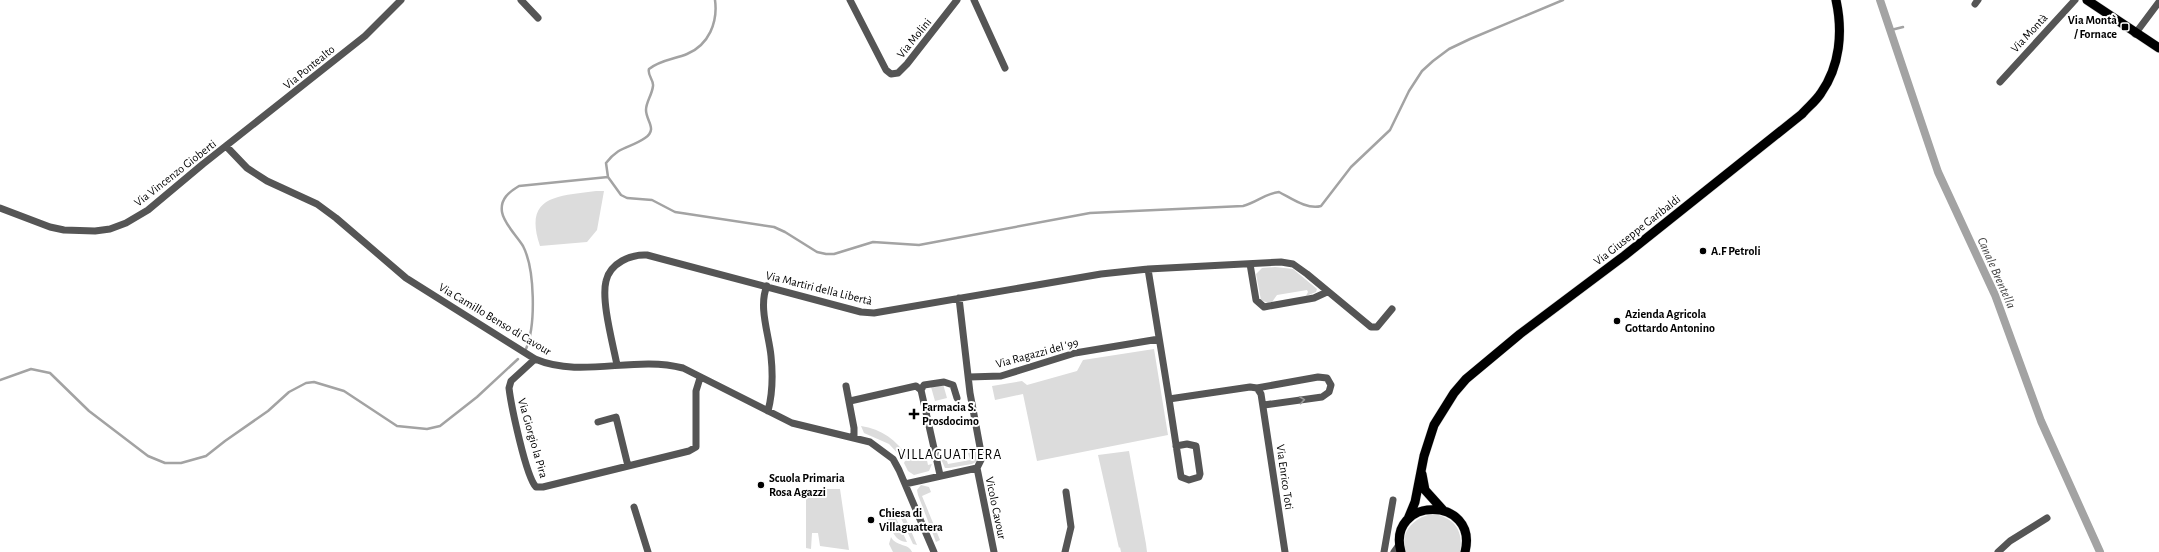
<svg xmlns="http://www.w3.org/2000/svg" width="2159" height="552" font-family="'Alegreya Sans',sans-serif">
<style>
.green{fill:#dcdcdc}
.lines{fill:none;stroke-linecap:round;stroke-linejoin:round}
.stream{stroke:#a3a3a3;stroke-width:2.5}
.canal{stroke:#a3a3a3;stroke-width:8}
.major-casing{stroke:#dbdbdb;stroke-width:10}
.minor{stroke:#555;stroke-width:7}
.major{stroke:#000;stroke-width:9}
.oneway{stroke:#999}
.poi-dot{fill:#000;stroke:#fff;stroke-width:1.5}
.labels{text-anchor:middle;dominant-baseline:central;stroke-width:4;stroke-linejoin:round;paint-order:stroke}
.poi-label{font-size:12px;font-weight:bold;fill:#000;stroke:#fff;text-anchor:start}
.street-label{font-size:12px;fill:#000;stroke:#fff}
.water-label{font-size:13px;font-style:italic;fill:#444;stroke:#fff}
.quarter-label{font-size:14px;letter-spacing:1px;fill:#000;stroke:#fff}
</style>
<rect width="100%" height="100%" fill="#fff"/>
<path class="green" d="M596,191H604L597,230L587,242L540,246C523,196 557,196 596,191Z
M1275,267L1293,269L1317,289L1316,292L1306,296L1308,292L1307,290L1277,295L1272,302L1268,303L1261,300L1256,274L1262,268Z
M1154,349L1168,435L1037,461L1023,394L995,400L992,386L1022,381L1027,385L1077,371L1083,360Z
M943,384L947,398L935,401L931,387Z
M861,426C882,429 896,440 908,457L902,458L889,444L864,433Z
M1129,451L1146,544L1147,552H1121L1120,547L1119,548L1098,455Z
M976,452L978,457L976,462L972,464L949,468H945L941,459L946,458L948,464L970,460L968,453Z
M926,456L928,465L932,464L929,471L914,475L908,471L904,463L905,461Z
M921,485L929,487L931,492L922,496L940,540L936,542L918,495L917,490Z
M806,489H840L849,550L820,546L818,533H812L811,549L806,548Z
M903,512L917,545L913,544L899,514Z
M1433,514C1454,517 1464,531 1460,552H1406C1399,532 1414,517 1433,514Z
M895,516L907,542C894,541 892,530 888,519Z
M891,537C896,547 909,543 912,552H893L889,544Z"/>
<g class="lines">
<path class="stream" d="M1891,30L1903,27
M608,177L606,163C620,145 629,149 645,138C658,129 646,121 646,110C646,102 652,95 653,86C654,80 647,75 649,69C660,60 675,59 687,54C709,45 718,22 715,0
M526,349C536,325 535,269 523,246C517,236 504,224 502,212C500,199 509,192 519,186L608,177L621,195L627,198L652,200L675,212L774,227L785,232L817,252L826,254H834L873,242L919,245L1090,213L1243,206C1256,203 1266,193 1279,192C1291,198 1307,210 1321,206L1351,167L1390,130L1409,91L1422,71L1433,61L1449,49L1470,39L1563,0
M0,380L31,369L50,373L89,411L148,456L165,463H181L206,456L225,441L268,411L289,392L306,383L314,382L344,391L397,426L427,429L440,426L477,397L518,359"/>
<path class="canal" d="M1880,0L1938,172L1995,295L2041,421L2100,552"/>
<g class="major-casing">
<path id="major" d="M2087,0L2159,48
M1422,474L1425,490L1443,510
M1408,519L1415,502L1424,456L1434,425L1454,393L1466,379L1520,334L1624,256L1802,114C1808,107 1816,101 1821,93C1840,66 1843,32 1836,0
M1401,552C1386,496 1479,495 1465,552"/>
</g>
<path class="minor" d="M521,0L538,18
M850,0L886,70L891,74L898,73L907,64L957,0
M974,0L1005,68
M1975,4L1978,0
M2135,34L2159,2
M2000,82L2075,0
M226,146L247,168L267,181L317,204L336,218L406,278L535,359C582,379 634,355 683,368L792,423L870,442L893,459L899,470L934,552
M0,208L50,227L64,230L95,231L110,229L126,223L148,210L203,164L365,36L401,0
M1250,264L1256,300L1264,307L1314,298L1327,292
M1148,269L1169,399L1250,387L1257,388L1261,394L1285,552
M767,286C758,306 769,335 771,356C773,375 773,392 768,411
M535,359L511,381L509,388C511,405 526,477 536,487H543L689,451L696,447V391L700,378
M617,365C613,344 601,301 606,281C610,263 631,254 647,255L861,312L874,313L1101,274L1148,269L1281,262L1293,264L1307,274L1371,327H1377L1392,309
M969,377L1001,376L1075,353L1159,339
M846,386L854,428V438
M1257,388L1318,377L1327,378L1331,385L1329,392L1322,397L1264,405
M921,390L924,385L944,382L953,385L957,398
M1169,399L1181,477L1189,480L1199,477L1200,474L1196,446L1187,444L1176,446
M850,401L916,386L921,390L940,475
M598,422L616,417L628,466
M977,468L994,552
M905,484L977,468L982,458L970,393L959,298
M634,507L648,552
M1065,552L1071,527L1066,492
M1384,552L1393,500
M1394,552L1399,545
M1998,552L2010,541L2047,518"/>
<use href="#major" class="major"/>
</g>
<defs><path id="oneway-chevron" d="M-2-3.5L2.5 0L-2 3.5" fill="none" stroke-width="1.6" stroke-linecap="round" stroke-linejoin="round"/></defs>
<use class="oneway" href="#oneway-chevron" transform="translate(1302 400) rotate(-8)"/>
<g class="poi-dot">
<rect x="2121" y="23" width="8" height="8" rx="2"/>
<circle cx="1703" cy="251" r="4"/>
<circle cx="1617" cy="321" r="4"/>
<path d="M912 408h4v4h4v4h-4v4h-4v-4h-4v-4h4z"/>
<circle cx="761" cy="485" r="4"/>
<circle cx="871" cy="520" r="4"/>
</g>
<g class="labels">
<g class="poi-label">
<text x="2117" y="20" text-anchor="end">Via Montà<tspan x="2117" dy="14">/ Fornace</tspan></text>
<text x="1711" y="251">A.F Petroli</text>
<text x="1625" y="314">Azienda Agricola<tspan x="1625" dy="14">Gottardo Antonino</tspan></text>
<text x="922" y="407">Farmacia S.<tspan x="922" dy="14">Prosdocimo</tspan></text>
<text x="769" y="478">Scuola Primaria<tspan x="769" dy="14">Rosa Agazzi</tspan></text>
<text x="879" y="513">Chiesa di<tspan x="879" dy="14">Villaguattera</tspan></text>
</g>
<g class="street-label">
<text transform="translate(2029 33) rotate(-47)">Via Montà</text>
<text transform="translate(914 38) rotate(-51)">Via Molini</text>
<text transform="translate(309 67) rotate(-39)">Via Pontealto</text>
<text transform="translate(175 173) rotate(-38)">Via Vincenzo Gioberti</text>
<text transform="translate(1637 230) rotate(-38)">Via Giuseppe Garibaldi</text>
<text transform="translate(819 288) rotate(14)">Via Martiri della Libertà</text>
<text transform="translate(495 319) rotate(31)">Via Camillo Benso di Cavour</text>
<text transform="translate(1037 353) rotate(-15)">Via Ragazzi del '99</text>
<text transform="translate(533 438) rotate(74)">Via Giorgio la Pira</text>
<text transform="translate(1285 477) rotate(82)">Via Enrico Toti</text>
<text transform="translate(996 508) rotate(78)">Vicolo Cavour</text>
</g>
<g class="water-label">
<text transform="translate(1996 273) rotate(66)">Canale Brentella</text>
</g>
<g class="quarter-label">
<text x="950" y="455">VILLAGUATTERA</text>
</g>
</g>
</svg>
